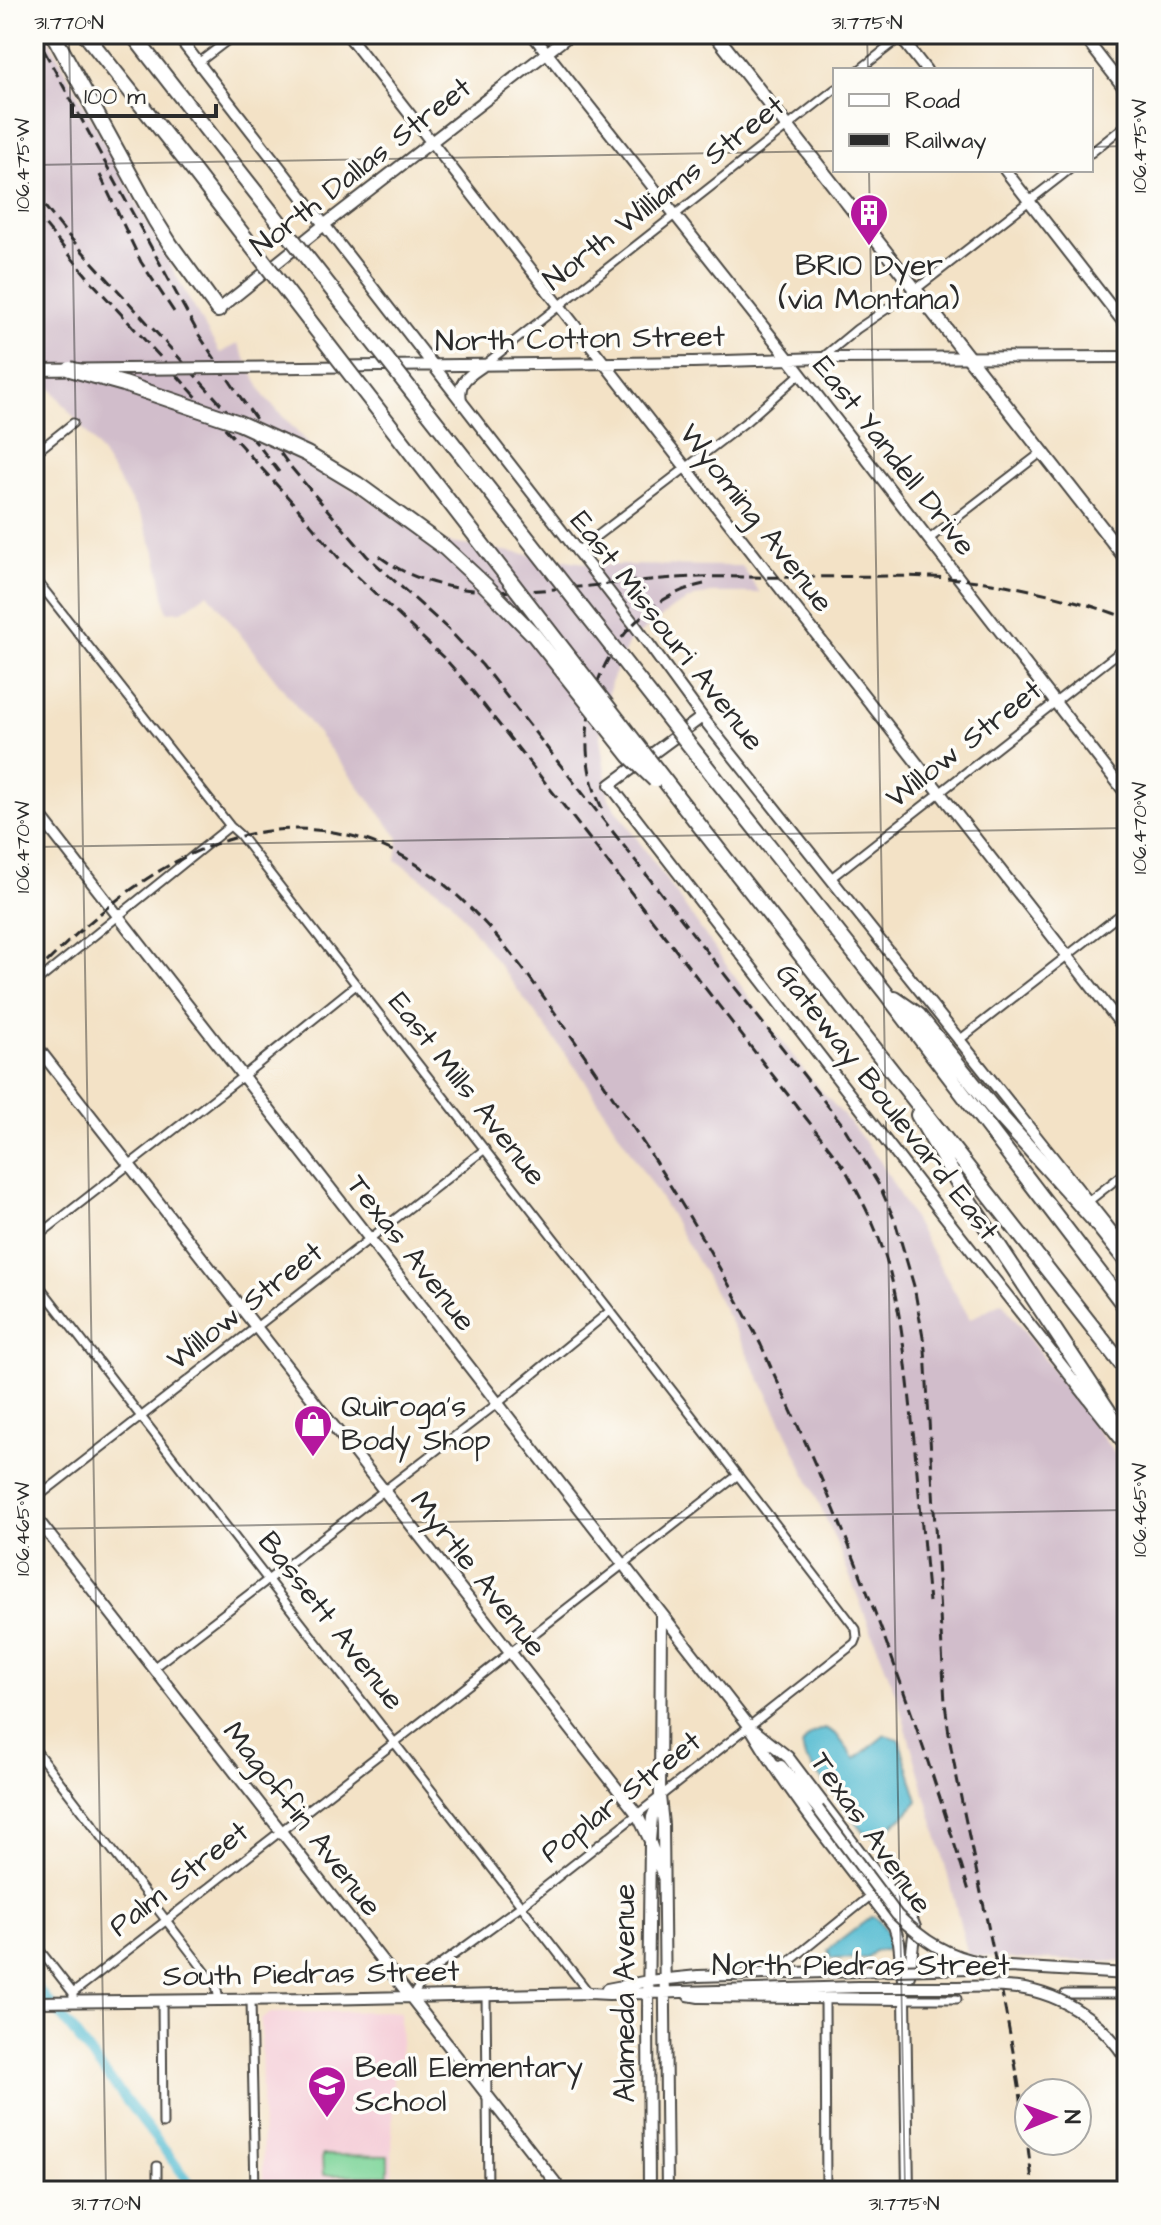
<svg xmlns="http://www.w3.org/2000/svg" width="1161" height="2225" font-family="'Architects Daughter',sans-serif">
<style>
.built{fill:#f5cfd9}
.industrial{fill:#d1bdcb}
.green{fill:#7cd498;stroke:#548062;stroke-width:2}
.water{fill:#54bcd2;stroke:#40747e;stroke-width:2}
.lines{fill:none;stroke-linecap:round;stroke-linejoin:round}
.canal{stroke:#54bcd2;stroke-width:10}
.street-casing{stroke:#494642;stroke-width:11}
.secondary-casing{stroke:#494642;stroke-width:14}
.primary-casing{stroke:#494642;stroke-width:16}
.highway-casing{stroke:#494642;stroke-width:18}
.street{stroke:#fff;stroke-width:7}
.secondary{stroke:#fff;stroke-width:10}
.primary{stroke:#fff;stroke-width:12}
.highway{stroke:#fff;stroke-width:14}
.rail{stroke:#2b2b2b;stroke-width:3;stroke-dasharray:12 6;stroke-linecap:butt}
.secondary-bridge-casing{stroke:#494642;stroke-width:14;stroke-linecap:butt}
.highway-bridge-casing{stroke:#494642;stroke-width:18;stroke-linecap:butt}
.secondary-bridge{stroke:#fff;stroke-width:10}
.highway-bridge{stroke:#fff;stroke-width:14}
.ticks{fill:none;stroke:#2b2b2b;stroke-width:2;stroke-opacity:0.45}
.labels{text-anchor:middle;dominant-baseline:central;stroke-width:7;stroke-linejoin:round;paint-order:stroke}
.street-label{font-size:30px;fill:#2b2b2b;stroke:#fdfcf7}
.poi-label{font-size:30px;fill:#2b2b2b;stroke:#fdfcf7;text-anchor:start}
.neatline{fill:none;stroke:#2b2b2b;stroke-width:3}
.ticks-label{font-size:20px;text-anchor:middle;fill:#2b2b2b}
</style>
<rect width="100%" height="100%" fill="#fdfcf7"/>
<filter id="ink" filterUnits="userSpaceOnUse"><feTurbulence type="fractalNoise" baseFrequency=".0125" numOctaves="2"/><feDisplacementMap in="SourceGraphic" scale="16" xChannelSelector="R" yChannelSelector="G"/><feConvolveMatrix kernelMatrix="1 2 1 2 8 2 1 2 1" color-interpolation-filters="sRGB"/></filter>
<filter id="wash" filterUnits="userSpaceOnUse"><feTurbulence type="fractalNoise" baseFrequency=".006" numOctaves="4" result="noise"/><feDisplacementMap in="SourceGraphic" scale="32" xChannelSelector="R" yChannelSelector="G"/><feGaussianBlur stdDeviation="1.8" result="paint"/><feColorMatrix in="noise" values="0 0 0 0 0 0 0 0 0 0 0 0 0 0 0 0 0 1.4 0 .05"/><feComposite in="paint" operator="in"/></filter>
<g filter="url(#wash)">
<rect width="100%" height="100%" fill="#f3e2c6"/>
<path class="built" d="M385,2011L400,2012L401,2060L393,2062L392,2179L337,2177L324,2187L272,2188L263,2182L261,2019L271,2013Z"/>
<path class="industrial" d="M34,34H46L191,303L220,353L238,344L264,396L345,484L437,541L599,565L742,566L760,593H711L694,597L673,608L629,642L611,683L600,736L609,799L751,1000L805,1072L852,1125L880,1161L970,1319L1002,1302L1127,1470V1962L1015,1959L968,1955L941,1849L897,1697L838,1546L783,1424L744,1347L706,1276L666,1207L584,1079L450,899L396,860L399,838L208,593L182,611L167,612L157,557L142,518L95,444L34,367Z"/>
<path class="green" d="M322,2155L388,2156V2175H323Z"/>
<path class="water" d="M825,1728L836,1734L855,1759L885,1735L899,1739L918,1801L904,1816L877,1837L866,1835L805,1758L802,1746C808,1735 813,1732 825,1728Z
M871,1917L876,1918C884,1927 890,1934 889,1947L885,1950L874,1951L868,1958L831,1959L828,1950Z"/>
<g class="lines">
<path class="canal" d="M34,1985L61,2016L196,2191"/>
</g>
</g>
<g filter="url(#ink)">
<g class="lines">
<g class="street-casing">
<path id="street" d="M198,63L236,34
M859,70L905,34
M1091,153L1127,124
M822,358L857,329L915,290L1069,170
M484,365L835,89
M34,454L73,423
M928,540L1042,452
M576,552L747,421L800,374
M34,577L230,826L240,835C445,1100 653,1363 856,1629L857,1638L855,1643L522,1905L426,1975L412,1997
M831,878L1127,646
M34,984L230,826
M958,1041L1127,909
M1089,1201L1127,1171
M34,1239L243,1076L356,985
M34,1279L589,1993
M34,1500L485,1149
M153,1668L498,1403L610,1311
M34,1748L208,1975L216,1985L219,2000
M884,1886L896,1876
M34,1943L73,1993
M789,1962L874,1893
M1065,1994H1127
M486,1995L488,2191
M905,1999H957
M251,2000L255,2191
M825,2000L826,2191
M73,2001V1993L738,1475
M162,2001L163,2124
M157,2166V2191"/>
</g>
<g class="secondary-casing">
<path id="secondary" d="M176,34L634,624L702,717L1121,1243
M347,34L1127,1032
M532,34L789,359L1127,795
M898,34L926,70
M1082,34L1127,92
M1005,170L1127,327
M218,310L324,225L571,34
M303,367L693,362L822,358L1127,357
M461,400C457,381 470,375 484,365
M702,717L610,785L920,1185L1127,1448
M34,808L750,1727C792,1798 844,1861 894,1926L899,1942L905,1999L908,2191
M34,1043L637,1814L650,1841L663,1877
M34,1515L562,2191
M661,1614L660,1796L663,1825L667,2191
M755,1731L788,1757L913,1922L915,1927L909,1976
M781,1766L818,1809
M607,1989L648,1981L698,1976L857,1971
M688,1995L699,1997L905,1999
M34,2002L320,1999L589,1993L609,1994L858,1987
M649,2191L648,2012L650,1841L652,1817L658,1802"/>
</g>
<g class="primary-casing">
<path id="primary" d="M715,34L1127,560"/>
</g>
<g class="highway-casing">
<path id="highway" d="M53,34L155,220L170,244L218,310
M85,34L189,165
M132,34L217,143
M716,779L885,992L1127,1309
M685,807L1127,1371
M895,999L918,1015L992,1107L1093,1219L1127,1262
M918,1115L967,1198L1127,1439"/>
</g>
<use href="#street" class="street"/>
<use href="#secondary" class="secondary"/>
<use href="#primary" class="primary"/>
<use href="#highway" class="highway"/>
<path class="rail" d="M35,34L199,335L243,401L289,465L367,556L449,630L482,665L842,1124L880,1187L895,1221L914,1286L925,1349L945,1703L950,1742C978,1891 1018,2040 1033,2191
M100,175L141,262L176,315
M34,193L66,233L259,446L279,472
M34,212L91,281L295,505L343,563L446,660L463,679L567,810L844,1167C860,1196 875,1224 885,1256C898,1296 903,1340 908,1382C916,1455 922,1529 929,1602
M379,556C437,600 511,593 579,587C619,583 660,578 700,577C732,576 765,578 797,577C842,577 887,575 931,577C998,580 1064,595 1127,618
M602,808C560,725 609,604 704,584
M34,975C119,889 223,804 352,836C455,862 522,966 579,1047C645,1143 708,1241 761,1345C768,1360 774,1375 781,1389C857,1551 917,1720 969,1891"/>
<g class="secondary-bridge-casing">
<path id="secondary-bridge" d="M34,370L303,367
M818,1809L897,1915C924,1941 946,1956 984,1963
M857,1971L1009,1967L1127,1974
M858,1987C889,1987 919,1987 950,1987C968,1987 987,1986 1005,1987C1055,1989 1101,2018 1127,2060"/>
</g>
<g class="highway-bridge-casing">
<path id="highway-bridge" d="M217,143L716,779
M189,165L685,807
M70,369L124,384L239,423L307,454L357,484L445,548L486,586L534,635L630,756L655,780"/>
</g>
<use href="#secondary-bridge" class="secondary-bridge"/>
<use href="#highway-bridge" class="highway-bridge"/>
</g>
</g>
<path class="ticks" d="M69,34L106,2191M867,34L868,70M1091,147L1127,146M34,165L835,151M869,170L905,2191M34,847L1127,828M34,1529L1127,1510"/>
<defs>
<g id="building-pin" transform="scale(2)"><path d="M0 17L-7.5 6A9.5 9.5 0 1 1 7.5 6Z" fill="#b5179e" stroke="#fdfcf7"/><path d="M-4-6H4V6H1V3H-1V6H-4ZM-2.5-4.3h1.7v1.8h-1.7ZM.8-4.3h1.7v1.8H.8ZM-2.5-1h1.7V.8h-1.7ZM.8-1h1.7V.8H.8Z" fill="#fff"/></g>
<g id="shop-pin" transform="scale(2)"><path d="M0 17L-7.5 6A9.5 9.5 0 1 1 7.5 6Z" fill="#b5179e" stroke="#fdfcf7"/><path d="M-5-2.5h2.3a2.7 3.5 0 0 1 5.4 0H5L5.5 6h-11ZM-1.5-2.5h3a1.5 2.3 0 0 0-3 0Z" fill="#fff"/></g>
<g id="school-pin" transform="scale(2)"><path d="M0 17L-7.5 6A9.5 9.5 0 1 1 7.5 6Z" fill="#b5179e" stroke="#fdfcf7"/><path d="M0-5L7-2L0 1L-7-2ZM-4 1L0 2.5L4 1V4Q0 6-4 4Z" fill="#fff"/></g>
</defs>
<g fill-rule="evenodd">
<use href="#building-pin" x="869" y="213"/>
<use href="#shop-pin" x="313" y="1424"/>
<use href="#school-pin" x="327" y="2085"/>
</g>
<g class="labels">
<g class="street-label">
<text transform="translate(361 167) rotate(-38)">North Dallas Street</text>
<text transform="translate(664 193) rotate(-38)">North Williams Street</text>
<text transform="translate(580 339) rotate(-1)">North Cotton Street</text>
<text transform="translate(894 456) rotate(52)">East Yandell Drive</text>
<text transform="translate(756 518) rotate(52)">Wyoming Avenue</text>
<text transform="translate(667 631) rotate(52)">East Missouri Avenue</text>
<text transform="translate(964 744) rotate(-38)">Willow Street</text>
<text transform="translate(467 1089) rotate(52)">East Mills Avenue</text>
<text transform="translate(887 1102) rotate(52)">Gateway Boulevard East</text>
<text transform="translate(411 1253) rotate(52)">Texas Avenue</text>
<text transform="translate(245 1306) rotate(-38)">Willow Street</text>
<text transform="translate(478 1574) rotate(52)">Myrtle Avenue</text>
<text transform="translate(331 1621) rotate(52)">Bassett Avenue</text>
<text transform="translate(621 1797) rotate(-38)">Poplar Street</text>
<text transform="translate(302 1819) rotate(52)">Magoffin Avenue</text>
<text transform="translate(871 1833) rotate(55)">Texas Avenue</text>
<text transform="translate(179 1879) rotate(-38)">Palm Street</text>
<text x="861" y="1966">North Piedras Street</text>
<text transform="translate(311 1974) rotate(-1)">South Piedras Street</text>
<text transform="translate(625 1993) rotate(-90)">Alameda Avenue</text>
</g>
<g class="poi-label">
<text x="869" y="266" text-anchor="middle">BRIO Dyer<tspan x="869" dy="34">(via Montana)</tspan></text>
<text x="341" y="1407">Quiroga's<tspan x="341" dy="34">Body Shop</tspan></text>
<text x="355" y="2068">Beall Elementary<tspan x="355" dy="34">School</tspan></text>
</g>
</g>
<rect width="1161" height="2225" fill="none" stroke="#fdfcf7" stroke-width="88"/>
<rect x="833" y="68" width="260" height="104" fill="#fdfcf7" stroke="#a9a8a5" stroke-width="2"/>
<rect x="849" y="94" width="40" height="12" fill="#ffffff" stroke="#a9a8a5" stroke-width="2"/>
<text x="905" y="108" font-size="24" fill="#2b2b2b">Road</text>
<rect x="849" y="134" width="40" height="12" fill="#2b2b2b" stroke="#a9a8a5" stroke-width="2"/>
<text x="905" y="148" font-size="24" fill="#2b2b2b">Railway</text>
<g transform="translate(1053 2117) rotate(89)"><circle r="38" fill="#fdfcf7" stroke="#a9a8a5" stroke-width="2"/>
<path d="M0-6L14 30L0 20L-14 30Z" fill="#b5179e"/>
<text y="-12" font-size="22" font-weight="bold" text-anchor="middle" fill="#2b2b2b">N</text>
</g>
<path d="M72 104v12h144v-12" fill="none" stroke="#2b2b2b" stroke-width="4"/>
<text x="84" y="104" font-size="24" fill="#2b2b2b" stroke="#fdfcf7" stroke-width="6" paint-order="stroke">100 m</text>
<rect x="44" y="44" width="1073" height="2137" class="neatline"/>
<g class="ticks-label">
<text x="69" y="29">31.770°N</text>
<text x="867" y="29">31.775°N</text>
<text transform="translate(1139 146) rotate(-90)" y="7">106.475°W</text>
<text transform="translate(22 165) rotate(-90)" y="7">106.475°W</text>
<text transform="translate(1139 828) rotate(-90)" y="7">106.470°W</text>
<text transform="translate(22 847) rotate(-90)" y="7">106.470°W</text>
<text transform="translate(1139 1510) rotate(-90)" y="7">106.465°W</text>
<text transform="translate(22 1529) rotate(-90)" y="7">106.465°W</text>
<text x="106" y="2210">31.770°N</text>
<text x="904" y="2210">31.775°N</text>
</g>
</svg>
